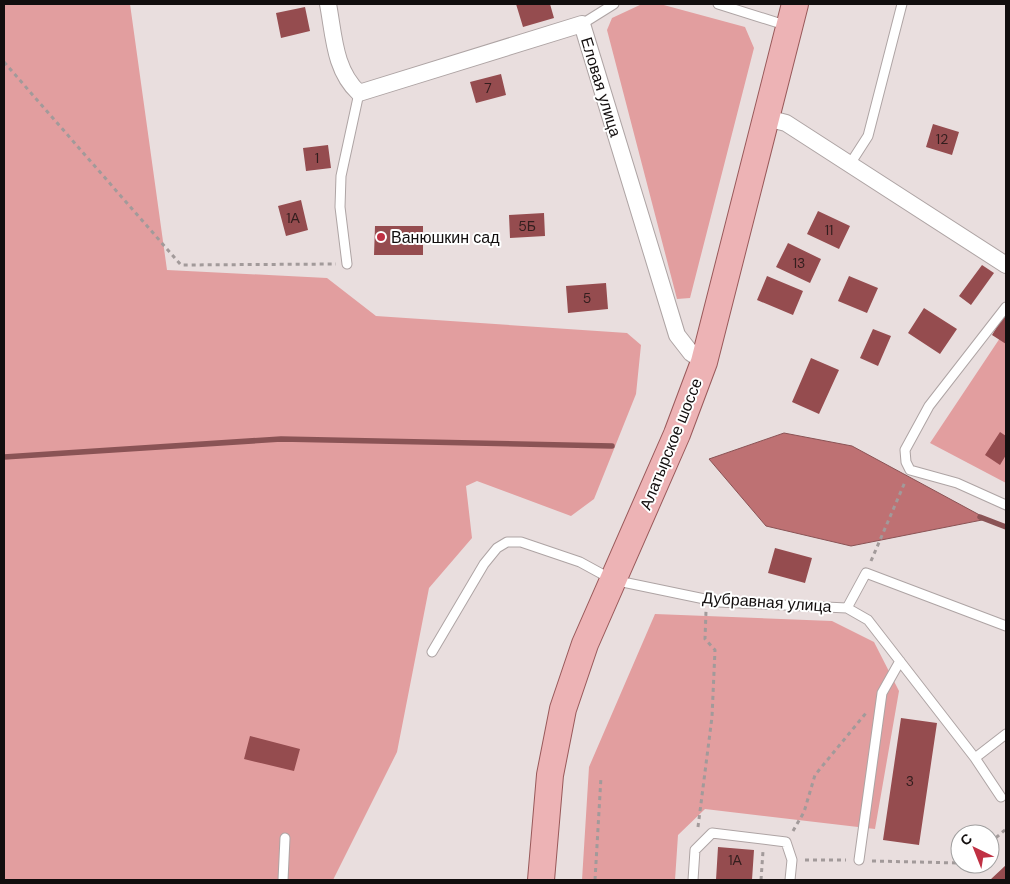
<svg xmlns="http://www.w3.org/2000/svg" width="1010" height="884" font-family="'DM Sans',sans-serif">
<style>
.green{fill:#e29e9f}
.water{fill:#be7173;stroke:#8a5355}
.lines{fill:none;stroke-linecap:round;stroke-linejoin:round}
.stream{stroke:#8a5355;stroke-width:5.5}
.building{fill:#954c4f}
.lane-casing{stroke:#aea4a4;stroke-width:11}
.street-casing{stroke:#aea4a4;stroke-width:18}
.primary-casing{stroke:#99595a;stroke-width:28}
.path{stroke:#a29a9a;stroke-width:3;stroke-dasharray:4 4;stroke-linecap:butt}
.lane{stroke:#fff;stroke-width:9}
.street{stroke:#fff;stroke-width:16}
.primary{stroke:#edb3b5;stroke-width:26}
.poi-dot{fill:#c03043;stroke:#fff;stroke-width:2}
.labels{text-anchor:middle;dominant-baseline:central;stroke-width:4;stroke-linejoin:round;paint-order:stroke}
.number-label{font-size:14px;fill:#331e1e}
.street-label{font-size:16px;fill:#120e0e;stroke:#fff}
.poi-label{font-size:16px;fill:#120e0e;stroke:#fff;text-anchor:start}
</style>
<rect width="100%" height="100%" fill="#e9dede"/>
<path class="green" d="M4,4H130L167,270L327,278L376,316L627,333L641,345L636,394L594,499L571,516L477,481L466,486L472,538L429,588L397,752L333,880H4Z
M642,4H660L745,27L754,48L690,298L677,299L607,30L612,18Z
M1006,329V483L930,443Z
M655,614L832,621L874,642L899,691L875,829L705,809L678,835L675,880H582L589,767Z"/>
<path class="water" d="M784,433L852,446L987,519L851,546L766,526L709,459Z"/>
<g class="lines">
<path class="stream" d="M4,457L281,439L612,446
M980,517L1006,527"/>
</g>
<path class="building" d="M516,4H550L554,18L523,27Z
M305,7L310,31L281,38L276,13Z
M501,74L506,95L476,103L470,82Z
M933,124L959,132L952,155L926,147Z
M328,145L331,168L306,171L303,148Z
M301,200L308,230L286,236L278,206Z
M818,211L850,226L839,249L807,234Z
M544,213L545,236L510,238L509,215Z
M375,226H423V255H374Z
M788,243L821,259L810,283L776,267Z
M982,265L994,273L971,305L959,296Z
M767,276L803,291L793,315L757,300Z
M849,276L878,288L867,313L838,301Z
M606,283L608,309L568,313L566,286Z
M924,308L957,329L940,354L908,333Z
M1006,312V344L992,335Z
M873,329L891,336L878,366L860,358Z
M811,358L839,370L819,414L792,402Z
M1000,432L1006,436V455L1000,465L985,455Z
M775,548L812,558L805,583L768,573Z
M901,718L937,723L919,845L883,840Z
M250,736L300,749L294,771L244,759Z
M718,847L754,850L752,880H716Z
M1006,865V880H990Z"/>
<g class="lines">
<g class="lane-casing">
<path id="lane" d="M718,4L788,26
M582,24L614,4
M850,164L868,136L902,4
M347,264L340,207L341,176L359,93
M1006,307L929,406L905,450L906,462L910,470L957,483L1006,505
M847,608L866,573L1006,626
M432,652L484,564L497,548L507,542H521L580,562L613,580L719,602L847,608L868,620L975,758L1001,797
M975,758L1006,734
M859,860L882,693L900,661
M283,880L285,838
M693,880L695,850L712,833L786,842L792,860L790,880"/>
</g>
<g class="street-casing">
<path id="street" d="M328,4C334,35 334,70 359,93L582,24L677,335L691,353L704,362
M767,118L786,123L1006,265"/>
</g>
<g class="primary-casing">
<path id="primary" d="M541,880L550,775L563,709L585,644L677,434L704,362L795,4"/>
</g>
<path class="path" d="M4,62L181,265L336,264
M871,561L905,482
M698,827L712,717L715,650L705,639L706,611
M793,831L804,812L815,775L866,713
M990,843L1006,829
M805,860H846
M872,861L960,863
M595,880L601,777
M761,880L763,851"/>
<use href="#lane" class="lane"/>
<use href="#street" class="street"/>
<use href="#primary" class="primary"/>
</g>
<circle class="poi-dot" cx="381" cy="237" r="5"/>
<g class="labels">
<g class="number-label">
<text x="488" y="88">7</text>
<text x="942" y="139">12</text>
<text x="317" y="158">1</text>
<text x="293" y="218">1А</text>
<text x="527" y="226">5Б</text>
<text x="829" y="230">11</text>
<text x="799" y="263">13</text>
<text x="587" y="298">5</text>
<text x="910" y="781">3</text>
<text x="735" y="860">1А</text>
</g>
<g class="street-label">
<text transform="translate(601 87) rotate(73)">Еловая улица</text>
<text transform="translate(671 444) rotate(-68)">Алатырское шоссе</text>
<text transform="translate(767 602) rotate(4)">Дубравная улица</text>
</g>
<g class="poi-label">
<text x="391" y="237">Ванюшкин сад</text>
</g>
</g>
<rect width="1010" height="884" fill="none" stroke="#120e0e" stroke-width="10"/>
<g transform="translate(975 849) rotate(317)"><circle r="24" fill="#ffffff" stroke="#a09f9f"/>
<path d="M0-4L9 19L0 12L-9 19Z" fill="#c03043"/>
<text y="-8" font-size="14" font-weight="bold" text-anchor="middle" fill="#120e0e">С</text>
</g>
</svg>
